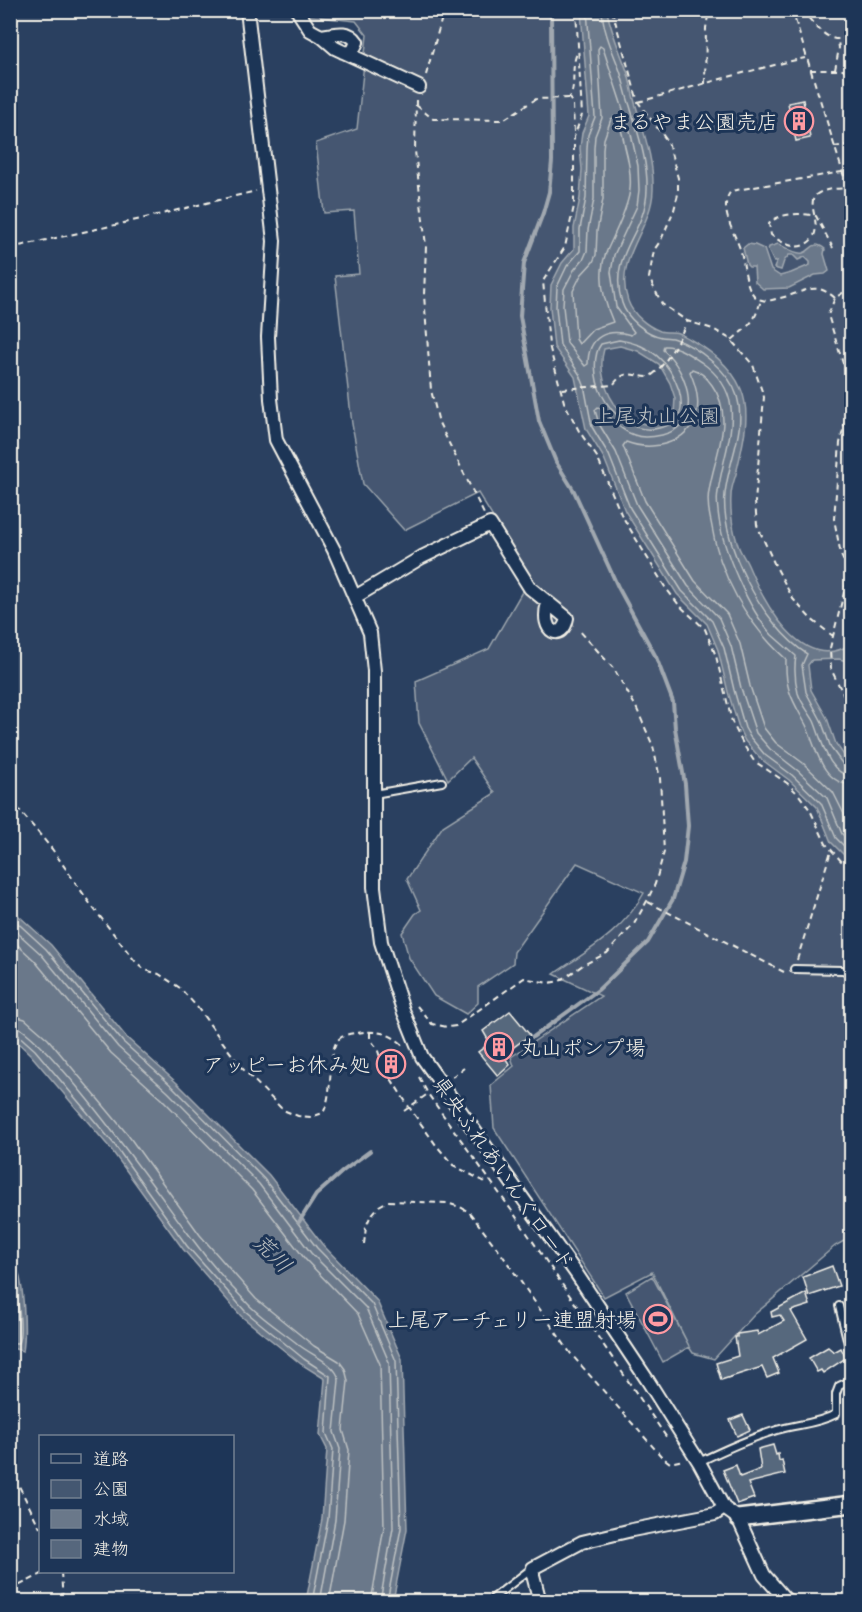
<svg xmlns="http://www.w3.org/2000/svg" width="862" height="1612" font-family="Delius,'Klee One',sans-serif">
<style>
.green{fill:#445771;stroke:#9ca4ac;stroke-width:1.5}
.water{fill:#6a788a;stroke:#a1a8b0;stroke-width:1.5;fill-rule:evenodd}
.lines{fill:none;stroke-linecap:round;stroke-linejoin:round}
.shore{stroke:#bdc1c2;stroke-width:1.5}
.stream{stroke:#a1a8b0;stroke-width:4}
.building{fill:#56677d;stroke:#f4f1e8;stroke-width:1.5}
.service-casing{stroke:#f4f1e8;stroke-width:10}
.minor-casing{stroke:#f4f1e8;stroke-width:16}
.tertiary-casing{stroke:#f4f1e8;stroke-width:20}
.path{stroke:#f4f1e8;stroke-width:2;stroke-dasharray:6 4.5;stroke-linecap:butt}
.service{stroke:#1d3557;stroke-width:6}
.minor{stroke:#1d3557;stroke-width:12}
.tertiary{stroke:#1d3557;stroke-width:15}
.labels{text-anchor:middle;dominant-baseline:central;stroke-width:6;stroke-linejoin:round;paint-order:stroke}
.poi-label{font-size:21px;fill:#f4f1e8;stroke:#1d3557;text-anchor:end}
.park-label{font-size:21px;fill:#bfc3c4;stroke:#1d3557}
.street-label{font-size:21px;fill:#f4f1e8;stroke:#1d3557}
.water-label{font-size:22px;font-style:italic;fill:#bdc1c2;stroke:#1d3557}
</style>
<rect width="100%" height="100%" fill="#2a4060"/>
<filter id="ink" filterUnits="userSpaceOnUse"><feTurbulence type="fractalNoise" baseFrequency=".0167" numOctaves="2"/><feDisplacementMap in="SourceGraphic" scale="12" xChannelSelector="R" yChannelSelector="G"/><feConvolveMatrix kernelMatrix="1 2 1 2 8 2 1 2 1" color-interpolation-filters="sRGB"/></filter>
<g filter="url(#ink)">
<path class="green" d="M309,10L851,11V1237L835,1246L754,1315L714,1359L693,1353L689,1347L663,1362L626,1292L652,1276L689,1346L652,1272L604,1297L494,1128L491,1085L514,1066L511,1057L601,996L554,974C587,951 624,931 644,893L577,863L514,952L513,963L478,987V1003L466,1014L434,996L409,958L402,933L415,914L421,910L407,879L443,826L495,793L471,758L448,780L419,723L416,681L489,649L530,578L478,493L404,530L363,484L352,424L335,276L359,274L354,211L324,213L316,143L357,129L367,35L356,21L309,16Z"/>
<path class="water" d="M581,11H607C611,32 620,51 627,71C631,82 632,94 636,106C644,134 654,160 653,190C652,230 613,259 628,301C633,315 647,326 660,331C666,333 673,331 678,333C703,345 730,363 741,389C752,415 742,447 736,474C734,481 731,488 731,496C730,511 733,530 738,545C740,552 745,558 748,565C763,601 802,676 851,644V662L839,659L812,660L808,665L811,690L827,718L836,744L851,765V862L831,842L817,807L789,780L761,759L745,741L740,731L728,692L718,650L707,624L677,594L625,511L604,458L586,429L575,377L554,347L550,307L551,285L562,263L574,249V228L580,198L582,169L580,148L582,133L589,116ZM620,346L638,351L659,364L670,383L675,398L674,413C633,449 592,389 604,349Z
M748,244L755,245L764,249L771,270L780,276L791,273L810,265V262L805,257L798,260L793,255H789L784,261L781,270L774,268L777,261L774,262L768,250L769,247L778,244C785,247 796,255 803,253C812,251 812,239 825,249L824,254L829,271L825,274L815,275L789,288L763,289L755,282L754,267H749L747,265L743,248Z
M10,908L51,945L127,1038L177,1083L269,1175L322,1244L377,1301L402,1359L407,1529L393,1601H306L322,1519L327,1449L320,1435L325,1379L301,1364L241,1316L183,1249L110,1148L30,1054L11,1036Z
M11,1261C13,1264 15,1266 17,1269C24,1283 26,1334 23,1351L11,1348Z"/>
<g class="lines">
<path class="shore" d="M587,10L595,117L588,135L587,148L586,198L580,229V251L567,266L557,287L556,307L560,345L580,375L584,385L592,427L609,455L630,508L682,591L712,621L724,648L734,690L745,728L750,737L765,755L792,775L821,803L836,838L852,854
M602,10C603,31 613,52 620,71C624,83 626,95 630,106C638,134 648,161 647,190C646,234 607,254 622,303C627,319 646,334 662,337C666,338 671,337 675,339C698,347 730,372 737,396C747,430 728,461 725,494C720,545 764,627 807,654L802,665L806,692L821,720L831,748L844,766L852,768
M600,46L603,48L631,134L638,166L639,190L637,206L614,255L611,272L616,307L634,332L631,335C607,328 588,336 588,364L585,366L567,343L563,306L564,289L574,270L584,258L587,251L588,230L594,199V148L595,136L602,118L598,49Z
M614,117C621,124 623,137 625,147C635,185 631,198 615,233C611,243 605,252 603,263C599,284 605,304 613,322L593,329L579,344L576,339L573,291L581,275L593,262L596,255L597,231L603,199V149L604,139L611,119Z
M619,340C649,344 669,360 679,390C681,397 683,409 678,417C674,423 666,427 659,428C633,434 612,415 601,393C595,380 592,356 601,344Z
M852,776C827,774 822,739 814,721C809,712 801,703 798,693C795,681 794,668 796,656C788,649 780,642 772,635C749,610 724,553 719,519C718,511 716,500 718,492C724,444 753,398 701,362C690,355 677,345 664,346L663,350C688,370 705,426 662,435C653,437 642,438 634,435C618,430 611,416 598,407L595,410L599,424L616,452L637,505L688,586L719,618L731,646L741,688L756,733L770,749L797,770L827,798L842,834L852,843
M852,785C821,783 816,747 806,725C792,699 785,691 786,659C747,624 719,575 711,522C709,513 707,500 709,491C714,456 736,418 712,385C707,378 700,371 692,369L690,372C693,379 696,387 697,395C704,437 659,455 626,442L623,446L645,501L695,581L727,614L740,644L750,686L764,728L776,743L803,763L833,792L852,830
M10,916L46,949L123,1042L173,1087L264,1179L317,1248L372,1304L396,1361L401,1528L387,1602
M10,926L41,954L118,1047L168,1092L259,1184L311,1253L366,1308L389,1362L393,1528L380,1602
M10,938L34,960L111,1053L162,1099L252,1190L305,1259L358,1314L380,1364L384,1527L371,1602
M10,1015L25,1019L48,1039L128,1135L200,1235L256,1299L314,1346L339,1361L345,1369L348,1381L343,1430L349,1450L344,1520L329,1602
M10,1024C41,1026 163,1200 187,1232C205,1257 227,1283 249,1305C264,1320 283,1332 299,1345C311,1355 337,1364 339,1380L334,1432L340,1449L335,1520L320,1602
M10,1032L16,1033L35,1050L114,1144L187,1246L245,1311L304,1359L330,1376L326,1433L333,1449L328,1519L312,1602
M10,1271C16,1286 24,1328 18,1343H10"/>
<path class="stream" d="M533,1037L598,990L648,942L673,899L684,862L688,826L685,784L675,728L673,702L656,657L618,587L574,491L556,462L539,421L520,316L524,263L543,213L549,192L552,161L551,10
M299,1222L316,1195L343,1171L370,1151"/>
</g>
<path class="building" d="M803,100L810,138L796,141L788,103Z
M510,1011L530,1035L503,1055L510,1065L498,1076L478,1052L490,1043L483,1031Z
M832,1266L839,1286L809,1296L803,1277Z
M806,1293L810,1305L791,1311L807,1339L773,1358L779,1373L767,1378L762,1367L721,1380L716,1363L738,1356L735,1337H737V1334L757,1331L758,1335L784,1321L780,1315L772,1317L771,1312Z
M828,1347L834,1352L841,1348L846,1358L823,1373L821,1370L817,1372L809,1358Z
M743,1415L750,1430L737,1436L730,1420Z
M773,1445L776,1455L778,1454L779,1461L782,1460L785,1474L748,1483L754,1498L737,1504L723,1470L736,1465L740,1477L761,1469L758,1449Z"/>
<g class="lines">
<g class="service-casing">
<path id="service" d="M374,794L442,782
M794,969L842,970L852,973
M839,1306L852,1360
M699,1462C724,1450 750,1438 777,1430C797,1424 817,1424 836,1414V1394L839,1386L852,1380
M493,1602L492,1599L532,1568"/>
</g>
<g class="minor-casing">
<path id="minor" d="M247,10L274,241L268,337L271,399L276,440L334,550L370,633L374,671V887L381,942L403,1010L422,1057L576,1273L648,1381L699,1462L724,1508L738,1518L764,1575L784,1598L789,1602
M297,10L310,30L321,36L335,48L419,87
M321,36C334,34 349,29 357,42L352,53L343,52
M355,597L422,557L490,524L530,588L567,618C563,642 539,634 548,603
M540,1602L533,1575V1568L582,1542L632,1530L715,1514L724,1508"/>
</g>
<g class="tertiary-casing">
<path id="tertiary" d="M738,1518L852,1504"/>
</g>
<path class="path" d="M576,10L582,115L574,137V206L565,247L543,281L549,345L564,402L579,431L597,457L621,514L665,587L679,605L705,629L716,656L732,722L743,744L754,761L787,783L799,795L810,810L826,844L852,873
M612,10L638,102L668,142L678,178V194L674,210L661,240L654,250L649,278L662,304L687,321L713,329L730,339L753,365L764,397L755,502L757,525L774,563L793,599L811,619L833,636
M792,10L852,202
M802,10C815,25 832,51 852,33
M810,70H846L852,68
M835,70L839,48L838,41
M426,75L444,10
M705,84L706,28L709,10
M416,100L415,151L426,246L424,295L431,390L439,423L484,514
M638,102C694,87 749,70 805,58
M416,105L433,119L503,120L536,99L569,98
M574,132L573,104L569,98C577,87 570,69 577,53
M834,147L852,144
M10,248L120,224L256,191
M833,248L816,216C803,213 778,212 769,224L771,235C781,242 795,251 806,244C827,232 806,206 815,196C822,188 838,189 848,188
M852,287L835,298L828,315L845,370L848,409L840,443L834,519L841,555L845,564L852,570
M835,298C815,280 804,293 780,298C774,299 769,302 762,300C745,297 745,265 741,252C736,234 717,209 731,191L842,172
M732,340C750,324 754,324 761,300
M845,370L852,365
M846,374L852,376
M562,389L613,385C626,368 630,376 649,377C665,368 680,338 687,321
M852,561L830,648L831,669L852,712
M10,799L52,849L91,905L135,961L145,970L159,974L180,988L197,1007L241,1067L283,1110L298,1116L311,1117L323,1113C334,1094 327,1052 338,1040C344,1033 356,1033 364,1032C380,1031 391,1034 403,1045
M648,902L784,972
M797,960L831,851
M417,1006L432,1024L447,1027L456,1026L524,978L548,983L560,981L583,965L607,953L634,924L647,901L655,884L664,852L660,778L653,746L636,707L614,669L578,629
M370,1032V1039L377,1048L383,1066L409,1107L436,1145L453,1165L485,1182L490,1181
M419,1077L428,1094L512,1211L667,1438
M452,1077L464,1068
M404,1111L429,1093
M364,1244L366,1227L370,1217L379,1206L388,1201L447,1203L460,1207L469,1212L500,1252L571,1354L662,1457L670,1463L683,1460
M10,1468L40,1528
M61,1572L63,1602
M10,1590L46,1572
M450,1594L456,1602"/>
<use href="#service" class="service"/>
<use href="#minor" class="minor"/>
<use href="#tertiary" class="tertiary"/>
</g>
</g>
<defs>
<g id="building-ring" transform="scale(1.5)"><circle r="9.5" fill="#1d3557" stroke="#ff9aa2" stroke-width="1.5"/><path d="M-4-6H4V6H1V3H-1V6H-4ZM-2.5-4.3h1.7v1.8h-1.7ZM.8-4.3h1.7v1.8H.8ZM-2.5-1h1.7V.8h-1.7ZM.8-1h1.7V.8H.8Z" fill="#ff9aa2"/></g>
<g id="stadium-ring" transform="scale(1.5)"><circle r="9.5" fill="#1d3557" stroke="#ff9aa2" stroke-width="1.5"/><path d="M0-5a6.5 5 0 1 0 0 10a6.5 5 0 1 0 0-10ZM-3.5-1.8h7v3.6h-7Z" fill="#ff9aa2"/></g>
</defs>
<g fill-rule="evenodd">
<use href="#building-ring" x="799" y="121"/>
<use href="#building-ring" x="499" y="1047"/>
<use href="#building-ring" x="391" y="1064"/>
<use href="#stadium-ring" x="658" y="1319"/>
</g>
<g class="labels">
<g class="poi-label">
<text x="778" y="121">まるやま公園売店</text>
<text x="520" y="1047" text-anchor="start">丸山ポンプ場</text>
<text x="370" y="1064">アッピーお休み処</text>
<text x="637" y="1319">上尾アーチェリー連盟射場</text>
</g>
<g class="park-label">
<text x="657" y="415">上尾丸山公園</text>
</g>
<g class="street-label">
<text transform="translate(504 1173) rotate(55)">県央ふれあいんぐロード</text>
</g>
<g class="water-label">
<text transform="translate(273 1253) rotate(45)">荒川</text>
</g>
</g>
<rect width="862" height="1612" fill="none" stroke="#1d3557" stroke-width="36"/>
<rect x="18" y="18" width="826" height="1576" fill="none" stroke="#f4f1e8" stroke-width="2" filter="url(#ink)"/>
<rect x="39" y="1435" width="195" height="138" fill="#1d3557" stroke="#738091" stroke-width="1.5"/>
<rect x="51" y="1454" width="30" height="9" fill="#1d3557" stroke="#738091" stroke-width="1.5"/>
<text x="93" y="1465" font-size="18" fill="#f4f1e8">道路</text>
<rect x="51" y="1480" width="30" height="18" fill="#445771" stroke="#738091" stroke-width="1.5"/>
<text x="93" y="1495" font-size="18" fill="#f4f1e8">公園</text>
<rect x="51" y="1510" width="30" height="18" fill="#6a788a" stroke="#738091" stroke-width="1.5"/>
<text x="93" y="1525" font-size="18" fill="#f4f1e8">水域</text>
<rect x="51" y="1540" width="30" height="18" fill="#56677d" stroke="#738091" stroke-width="1.5"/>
<text x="93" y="1555" font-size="18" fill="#f4f1e8">建物</text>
</svg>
